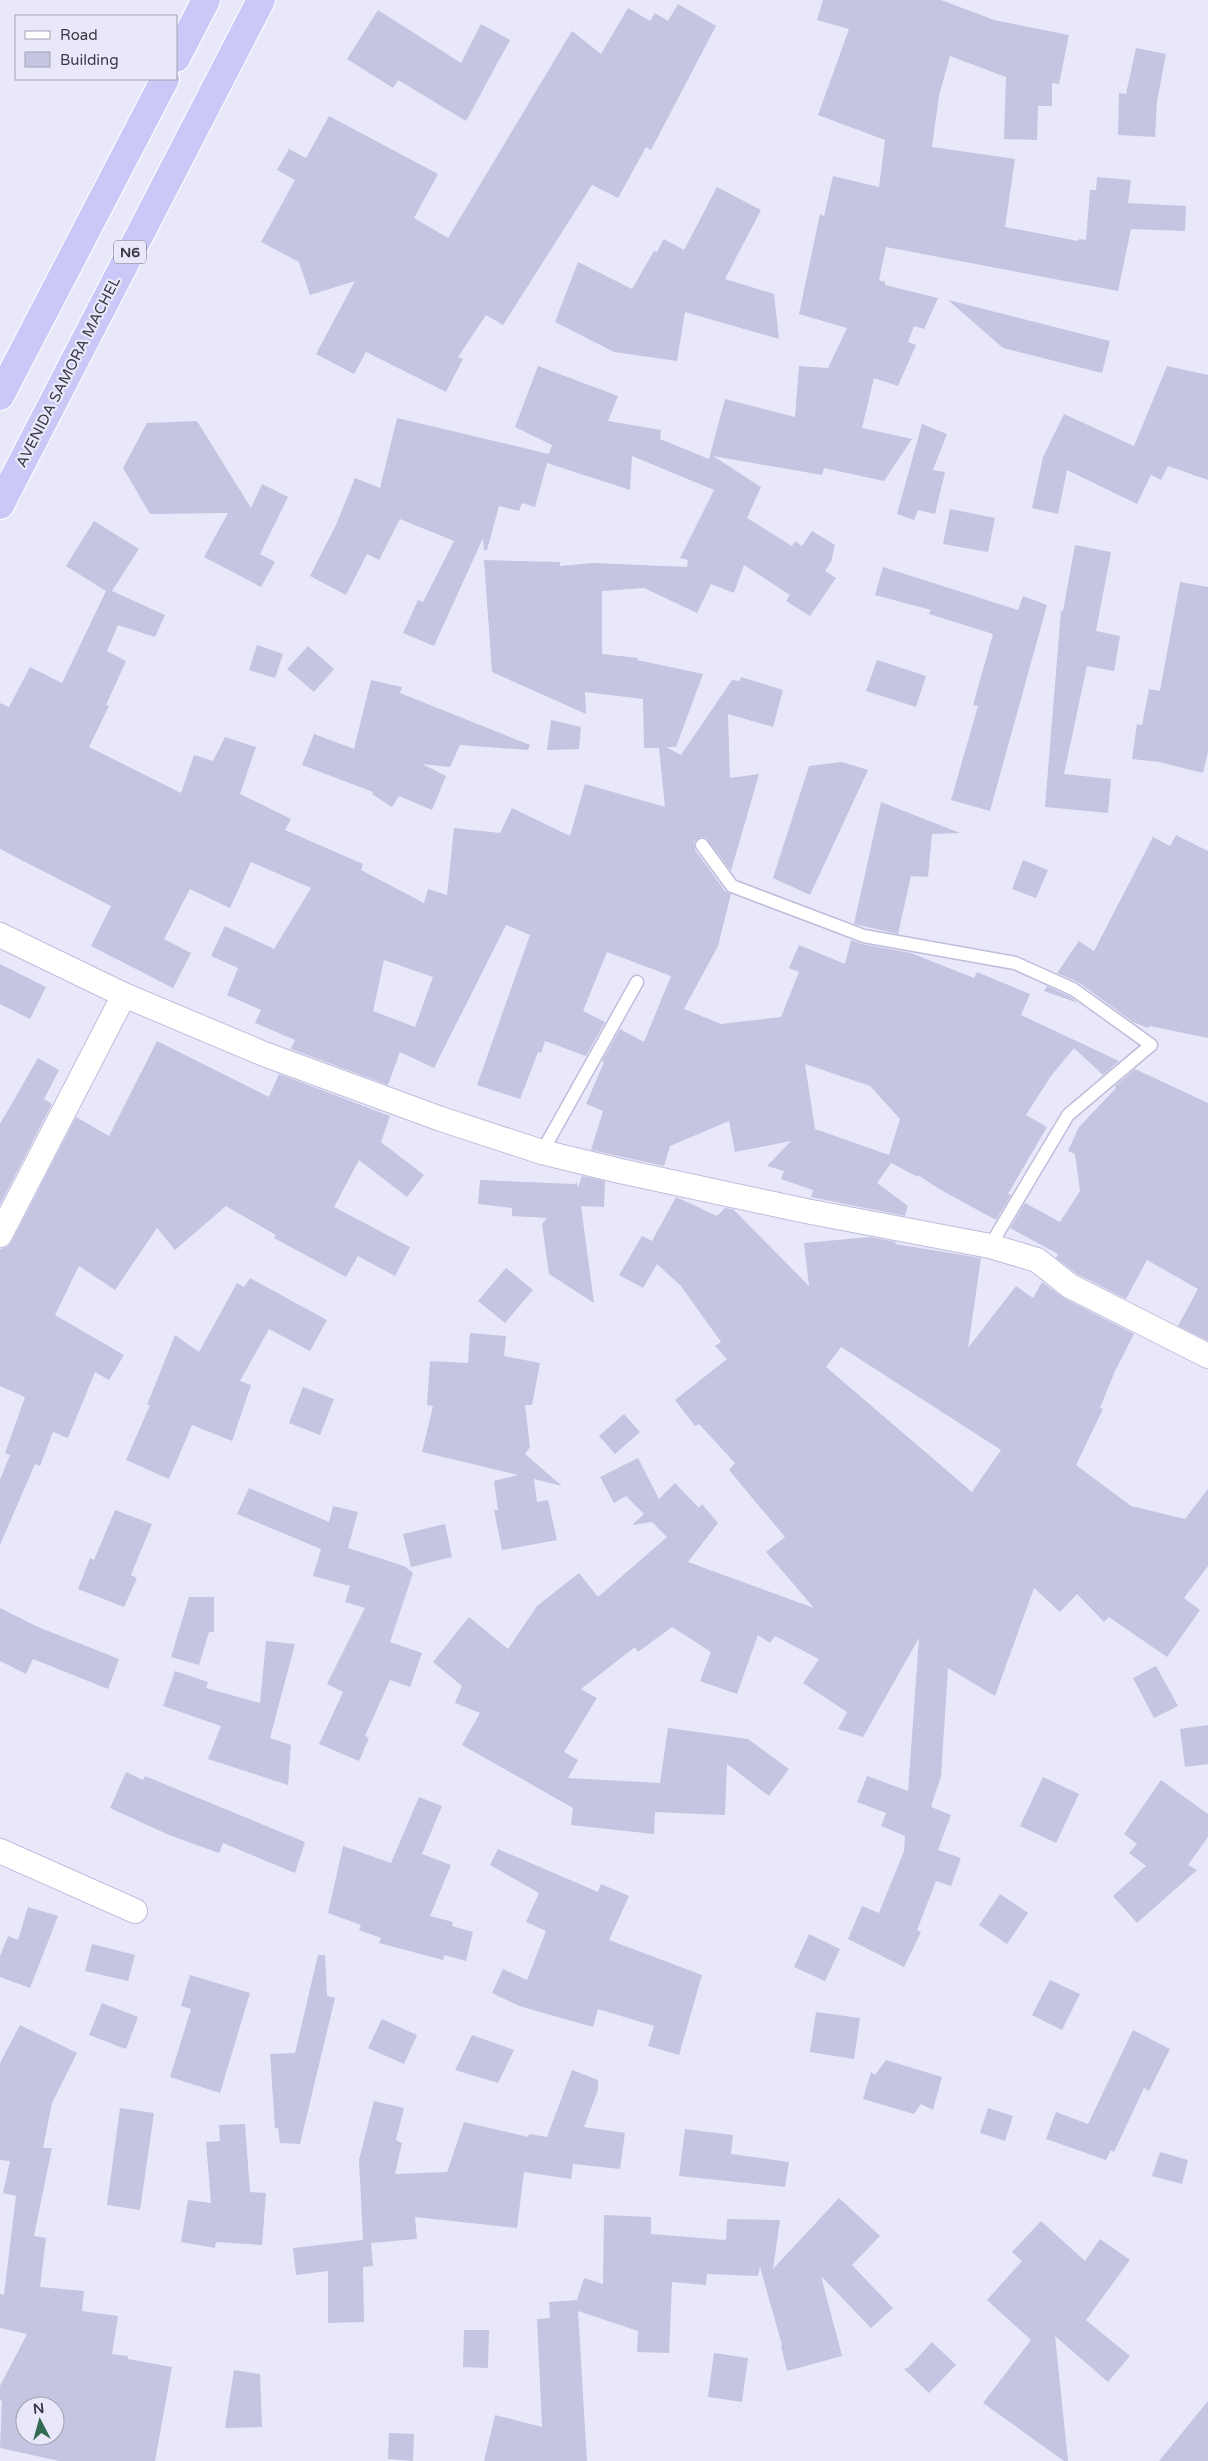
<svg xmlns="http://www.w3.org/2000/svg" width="1208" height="2461" font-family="'Varela Round',sans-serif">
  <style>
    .building { fill: #c5c4e1; fill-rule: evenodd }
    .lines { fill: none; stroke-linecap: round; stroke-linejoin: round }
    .lane-casing { stroke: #bebddb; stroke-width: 15 }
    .street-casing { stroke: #bebddb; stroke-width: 26 }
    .highway-casing { stroke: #fff; stroke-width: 30 }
    .lane { stroke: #fff; stroke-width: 12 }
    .street { stroke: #fff; stroke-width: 24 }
    .highway { stroke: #cac8f6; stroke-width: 28 }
    .labels { text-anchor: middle; stroke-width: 4.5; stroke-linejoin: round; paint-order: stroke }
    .shield { fill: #e9e8fb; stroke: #6e6e7c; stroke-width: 1 }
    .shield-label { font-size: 14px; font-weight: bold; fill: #393945 }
    .street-label { font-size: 15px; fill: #393945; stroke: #e9e8fb }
  </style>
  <rect width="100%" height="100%" fill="#e9e8fb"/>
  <path class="building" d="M 823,0 L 941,0 L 994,20 L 1069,35 L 1059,84 L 1052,83 L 1052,106 L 1038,106 L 1037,140 L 1004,139 L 1006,77 L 950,56 L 939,96 L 932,147 L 1015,159 L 1005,227 L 1078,241 L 1079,239 L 1086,240 L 1090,190 L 1096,190 L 1097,177 L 1131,180 L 1128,203 L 1186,206 L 1185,231 L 1131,229 L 1118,291 L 886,247 L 879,280 L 885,282 L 885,285 L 938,298 L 924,329 L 914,326 L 908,342 L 916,345 L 898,386 L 874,378 L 862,428 L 912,439 L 884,481 L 824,468 L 822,475 L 713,456 L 761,487 L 747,518 L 792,546 L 795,541 L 802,546 L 812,531 L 835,545 L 831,562 L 825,571 L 836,578 L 810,616 L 786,601 L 790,595 L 744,565 L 734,593 L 711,584 L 697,613 L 644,588 L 602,591 L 602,654 L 638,658 L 637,660 L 703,674 L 676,747 L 666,747 L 681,755 L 732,680 L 740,681 L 741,677 L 783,690 L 773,727 L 728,714 L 730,778 L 759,774 L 731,871 L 706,838 L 701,837 L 694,842 L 695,850 L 725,891 L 731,894 L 718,946 L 684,1009 L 721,1024 L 781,1017 L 799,972 L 789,968 L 799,945 L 845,964 L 851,940 L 862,944 L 911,953 L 974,978 L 977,972 L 1030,994 L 1021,1015 L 1119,1061 L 1103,1075 L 1074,1048 L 1051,1076 L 1026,1115 L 1047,1127 L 1008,1194 L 1011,1195 L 996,1220 L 941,1190 L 918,1175 L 918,1177 L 891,1163 L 877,1183 L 908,1206 L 905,1216 L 811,1197 L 813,1190 L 781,1179 L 784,1171 L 767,1166 L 791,1141 L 735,1152 L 729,1121 L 670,1146 L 664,1166 L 591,1150 L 603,1111 L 586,1104 L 604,1062 L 602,1061 L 620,1029 L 644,1042 L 671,976 L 607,952 L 583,1011 L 605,1022 L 586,1056 L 545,1041 L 541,1053 L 538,1052 L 520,1099 L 477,1085 L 530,935 L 506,925 L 434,1068 L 400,1052 L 388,1085 L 291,1049 L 295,1040 L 255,1023 L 261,1010 L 227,995 L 238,968 L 211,956 L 225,926 L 274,949 L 311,888 L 251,862 L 230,908 L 190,889 L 164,939 L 191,953 L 173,988 L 91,946 L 111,906 L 0,849 L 0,703 L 9,707 L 30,667 L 62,683 L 106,591 L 66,566 L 94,521 L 139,549 L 112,591 L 165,615 L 155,637 L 118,625 L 107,651 L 126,661 L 106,705 L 109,706 L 89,747 L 181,793 L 194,755 L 213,761 L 225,737 L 256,747 L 240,794 L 291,819 L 285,830 L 363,864 L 361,870 L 424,903 L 428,889 L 447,895 L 454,828 L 500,833 L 512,808 L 570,836 L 585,784 L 665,807 L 659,748 L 644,748 L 643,699 L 585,692 L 586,714 L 492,672 L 484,560 L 560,562 L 560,566 L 593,563 L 687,567 L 688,560 L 680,558 L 714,490 L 632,456 L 630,490 L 547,463 L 535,507 L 522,503 L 519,511 L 499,506 L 487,550 L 484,550 L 483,538 L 434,646 L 403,633 L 418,600 L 423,602 L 454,541 L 400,519 L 379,560 L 367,554 L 346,595 L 310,576 L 336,525 L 355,478 L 380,488 L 397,418 L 549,454 L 552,445 L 515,427 L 538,366 L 618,396 L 608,421 L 661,430 L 660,439 L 709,459 L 725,399 L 795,417 L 799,366 L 828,368 L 847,328 L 799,314 L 820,214 L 824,216 L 833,176 L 879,187 L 885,140 L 818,115 L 849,29 L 817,20 ZM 384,960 L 433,977 L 415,1027 L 373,1011 ZM 805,1064 L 870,1086 L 900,1119 L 889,1155 L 815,1129 Z
    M 678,4 L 716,26 L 651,150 L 646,147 L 618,198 L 592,185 L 503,325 L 486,315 L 458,357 L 463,359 L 446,392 L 366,352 L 354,374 L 316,354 L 355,281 L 310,295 L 299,262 L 261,242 L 295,180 L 277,170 L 289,149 L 306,158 L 329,116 L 438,174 L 414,218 L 448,238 L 572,31 L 601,54 L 628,8 L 650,21 L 655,13 L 668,21 Z
    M 378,10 L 461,63 L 481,24 L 510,40 L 466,121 L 398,80 L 393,88 L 347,59 Z
    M 1136,48 L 1166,54 L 1157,101 L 1155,137 L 1118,135 L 1119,93 L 1126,94 Z
    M 717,187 L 761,210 L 725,279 L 774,294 L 779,339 L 685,312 L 677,361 L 614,352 L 555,322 L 578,262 L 632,289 L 654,251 L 657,252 L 664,239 L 684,250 Z
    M 948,300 L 1110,341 L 1102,373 L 1003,348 Z
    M 1167,366 L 1208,375 L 1208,480 L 1168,466 L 1161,480 L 1151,475 L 1137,504 L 1067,470 L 1058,514 L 1032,508 L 1043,457 L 1064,414 L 1134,446 Z
    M 197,421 L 251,508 L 262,484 L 288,497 L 260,554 L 275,562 L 261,587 L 204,557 L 228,513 L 150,514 L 123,468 L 147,423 Z
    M 922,424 L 947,434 L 933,470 L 945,472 L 935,514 L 918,510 L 914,520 L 897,514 Z
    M 950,509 L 995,518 L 988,552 L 943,544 Z
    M 1075,545 L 1111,552 L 1096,631 L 1120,636 L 1114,671 L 1087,666 L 1064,774 L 1111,779 L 1108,813 L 1045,807 L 1061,611 L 1063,611 Z
    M 883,567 L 1018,610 L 1023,596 L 1047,605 L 990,811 L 951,800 L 978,706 L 973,705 L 993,634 L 929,614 L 931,610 L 875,595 Z
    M 1180,582 L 1208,587 L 1208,752 L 1203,773 L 1159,762 L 1132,759 L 1137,724 L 1142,725 L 1149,689 L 1160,691 Z
    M 257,645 L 283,654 L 275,678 L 249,670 Z
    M 308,646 L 334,669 L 314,692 L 287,669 Z
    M 877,660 L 926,676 L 916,707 L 866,691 Z
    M 371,680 L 402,687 L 400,693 L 530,745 L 528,750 L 460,745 L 450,767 L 422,764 L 446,776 L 432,810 L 399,796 L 392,807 L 372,794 L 373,792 L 302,765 L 314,734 L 354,749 Z
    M 551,720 L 581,727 L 579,749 L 547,750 Z
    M 842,762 L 868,770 L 810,895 L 773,878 L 809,766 Z
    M 881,802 L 960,833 L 932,834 L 928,877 L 911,876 L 898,934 L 854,924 Z
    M 1176,835 L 1208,851 L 1208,1038 L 1150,1026 L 1148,1028 L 1133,1022 L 1078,982 L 1057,973 L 1079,941 L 1094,951 L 1153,837 L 1170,846 Z
    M 1023,860 L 1048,870 L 1036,898 L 1012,889 Z
    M 0,964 L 46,987 L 30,1019 L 0,1004 Z
    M 1047,986 L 1069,996 L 1078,1003 L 1044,991 Z
    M 157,1041 L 269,1097 L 279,1074 L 390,1116 L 381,1142 L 424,1175 L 407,1197 L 359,1160 L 334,1207 L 410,1247 L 395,1276 L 358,1256 L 346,1277 L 274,1238 L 276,1235 L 226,1206 L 175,1250 L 157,1228 L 115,1290 L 79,1266 L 55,1315 L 124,1355 L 109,1380 L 95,1372 L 68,1438 L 53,1432 L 40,1466 L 35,1464 L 0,1545 L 0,1480 L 10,1455 L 5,1453 L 25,1397 L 0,1386 L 0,1249 L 7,1247 L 12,1241 L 76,1117 L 109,1136 Z
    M 38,1058 L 59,1070 L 44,1099 L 52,1104 L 0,1205 L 0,1124 Z
    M 1135,1069 L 1208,1103 L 1208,1341 L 1178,1326 L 1198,1289 L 1147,1260 L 1126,1299 L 1077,1274 L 1056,1258 L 1058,1254 L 1010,1228 L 1025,1203 L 1060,1222 L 1080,1191 L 1075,1154 L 1068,1151 L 1079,1127 L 1116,1088 L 1115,1086 Z
    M 582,1176 L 605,1181 L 604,1207 L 581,1206 L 594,1303 L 549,1274 L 542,1224 L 547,1218 L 512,1216 L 512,1208 L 478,1204 L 480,1180 L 575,1184 L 577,1182 L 578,1188 Z
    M 676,1197 L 717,1216 L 725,1208 L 733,1209 L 809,1286 L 804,1243 L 870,1237 L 896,1242 L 895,1244 L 981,1258 L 968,1348 L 1016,1286 L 1033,1298 L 1042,1282 L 1064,1298 L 1134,1334 L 1115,1371 L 1100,1408 L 1103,1409 L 1076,1465 L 1131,1506 L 1185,1519 L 1208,1489 L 1208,1566 L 1184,1598 L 1200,1610 L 1167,1657 L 1109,1617 L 1104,1622 L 1077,1594 L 1060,1612 L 1034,1588 L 995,1696 L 948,1668 L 941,1776 L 931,1807 L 951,1815 L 938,1850 L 961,1858 L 951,1886 L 936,1881 L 917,1930 L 921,1932 L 904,1967 L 848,1939 L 862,1906 L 879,1913 L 904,1851 L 905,1836 L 881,1826 L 886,1813 L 857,1802 L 867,1776 L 908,1791 L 919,1638 L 863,1737 L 838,1729 L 847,1712 L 803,1683 L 819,1659 L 775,1636 L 770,1643 L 758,1635 L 737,1694 L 700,1681 L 711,1652 L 672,1627 L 638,1652 L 635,1647 L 581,1689 L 597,1698 L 564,1752 L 578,1760 L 568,1778 L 660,1783 L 668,1728 L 748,1739 L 789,1769 L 769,1796 L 727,1764 L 725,1815 L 655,1812 L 654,1834 L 571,1825 L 573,1808 L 462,1745 L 480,1713 L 455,1703 L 462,1686 L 433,1662 L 469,1617 L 508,1649 L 537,1606 L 579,1573 L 598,1597 L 667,1537 L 652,1522 L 632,1525 L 644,1514 L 626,1496 L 614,1503 L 600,1477 L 638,1458 L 659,1499 L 675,1483 L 699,1508 L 702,1504 L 718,1523 L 688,1562 L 814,1608 L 766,1552 L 785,1537 L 729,1470 L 735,1463 L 699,1424 L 695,1426 L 675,1400 L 727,1359 L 715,1346 L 721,1342 L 681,1286 L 657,1264 L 643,1288 L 619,1275 L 642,1236 L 652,1241 ZM 841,1347 L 1001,1450 L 972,1492 L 826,1367 Z
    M 506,1268 L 533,1290 L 505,1323 L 478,1301 Z
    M 250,1278 L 327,1320 L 310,1351 L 269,1329 L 240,1381 L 251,1385 L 232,1441 L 192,1425 L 169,1479 L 126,1460 L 150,1405 L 147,1405 L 175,1335 L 199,1352 L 237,1283 L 244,1287 Z
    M 470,1333 L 506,1336 L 504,1356 L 540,1363 L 532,1405 L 525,1405 L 530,1447 L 525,1454 L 562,1486 L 534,1479 L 537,1502 L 548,1500 L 557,1540 L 502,1550 L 494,1510 L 498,1510 L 494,1481 L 518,1475 L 422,1452 L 433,1406 L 427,1405 L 430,1361 L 468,1363 Z
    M 303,1387 L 334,1399 L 320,1435 L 289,1423 Z
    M 624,1414 L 640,1432 L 615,1454 L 599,1436 Z
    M 249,1488 L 329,1522 L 333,1506 L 358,1512 L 348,1548 L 404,1566 L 413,1573 L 390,1642 L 422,1653 L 410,1687 L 390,1680 L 365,1736 L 369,1738 L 359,1761 L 319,1744 L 343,1692 L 327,1684 L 365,1608 L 345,1602 L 350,1586 L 313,1576 L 321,1549 L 237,1514 Z
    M 115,1510 L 152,1524 L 131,1575 L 137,1578 L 124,1607 L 78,1589 L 90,1558 L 94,1560 Z
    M 445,1524 L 452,1557 L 411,1567 L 403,1534 Z
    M 189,1597 L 214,1597 L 214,1632 L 209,1632 L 199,1665 L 171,1657 Z
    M 0,1608 L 38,1627 L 119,1659 L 108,1689 L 33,1659 L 26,1674 L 0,1661 Z
    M 266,1641 L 295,1644 L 270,1738 L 291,1745 L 288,1785 L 208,1759 L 221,1726 L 163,1706 L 175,1671 L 208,1682 L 206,1688 L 260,1703 Z
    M 1156,1666 L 1178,1706 L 1154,1718 L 1133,1678 Z
    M 1208,1725 L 1208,1764 L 1185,1767 L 1180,1729 Z
    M 126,1772 L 143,1780 L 145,1776 L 305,1842 L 295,1873 L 223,1843 L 219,1853 L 169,1835 L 110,1808 Z
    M 1043,1777 L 1079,1794 L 1056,1843 L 1020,1826 Z
    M 1161,1780 L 1208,1814 L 1208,1837 L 1188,1865 L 1197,1870 L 1137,1923 L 1113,1896 L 1146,1866 L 1129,1853 L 1137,1844 L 1124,1834 Z
    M 419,1797 L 442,1806 L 422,1854 L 451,1865 L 430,1916 L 453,1922 L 452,1926 L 473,1932 L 466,1961 L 444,1955 L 443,1960 L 379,1943 L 381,1938 L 359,1930 L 361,1925 L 328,1913 L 343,1846 L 391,1863 Z
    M 498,1849 L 598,1892 L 601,1884 L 629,1896 L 609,1940 L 702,1975 L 679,2055 L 648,2046 L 654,2026 L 598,2009 L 593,2027 L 519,2006 L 492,1993 L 503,1969 L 527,1980 L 546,1931 L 526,1922 L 539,1893 L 490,1865 Z
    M 1000,1894 L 1028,1913 L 1007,1944 L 979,1925 Z
    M 28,1907 L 58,1916 L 30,1988 L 0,1977 L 0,1956 L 8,1936 L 18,1940 Z
    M 809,1934 L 840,1949 L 825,1981 L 794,1967 Z
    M 92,1944 L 135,1955 L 128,1981 L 85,1971 Z
    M 318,1955 L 325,1955 L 327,1996 L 335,1998 L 300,2144 L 280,2143 L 278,2128 L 275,2128 L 270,2054 L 295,2053 Z
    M 190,1975 L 250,1993 L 220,2093 L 170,2077 L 191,2009 L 181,2006 Z
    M 1050,1980 L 1080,1994 L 1062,2030 L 1032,2015 Z
    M 102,2003 L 138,2017 L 126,2049 L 89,2035 Z
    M 816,2012 L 860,2018 L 854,2059 L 810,2052 Z
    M 382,2019 L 417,2035 L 404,2064 L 368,2048 Z
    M 20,2025 L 77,2053 L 52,2103 L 43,2148 L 52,2148 L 34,2236 L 46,2238 L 40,2287 L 84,2291 L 82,2311 L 118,2316 L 112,2354 L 128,2356 L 128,2359 L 172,2367 L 155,2461 L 59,2461 L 0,2448 L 2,2401 L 0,2400 L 0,2386 L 27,2334 L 0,2328 L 0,2294 L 4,2295 L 16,2196 L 3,2193 L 10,2161 L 0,2160 L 0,2063 ZM 25,2406 L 55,2406 L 55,2436 L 25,2436 Z
    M 1133,2030 L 1170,2049 L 1149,2091 L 1144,2088 L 1114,2152 L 1111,2150 L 1106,2160 L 1046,2139 L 1056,2112 L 1088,2124 Z
    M 472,2035 L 514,2050 L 498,2083 L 455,2070 Z
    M 886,2060 L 942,2077 L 933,2110 L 921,2104 L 914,2114 L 863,2099 L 871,2072 L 875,2075 Z
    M 572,2070 L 598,2080 L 598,2090 L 584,2127 L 625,2133 L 620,2169 L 573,2164 L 571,2179 L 524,2172 L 517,2228 L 415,2217 L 417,2239 L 371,2243 L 373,2266 L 363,2267 L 364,2322 L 328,2323 L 328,2271 L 296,2275 L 293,2248 L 363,2240 L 359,2160 L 374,2101 L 404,2108 L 396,2140 L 402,2143 L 395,2174 L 447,2172 L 464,2122 L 528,2137 L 529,2134 L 547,2137 Z
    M 120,2108 L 154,2113 L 140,2210 L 107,2205 Z
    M 988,2108 L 1013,2116 L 1005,2141 L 980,2133 Z
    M 245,2124 L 250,2192 L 266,2193 L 262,2245 L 216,2242 L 215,2248 L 181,2242 L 188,2200 L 211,2203 L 206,2142 L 220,2141 L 219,2125 Z
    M 685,2129 L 733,2135 L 731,2154 L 789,2162 L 785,2187 L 679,2176 Z
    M 1160,2152 L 1188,2160 L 1182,2184 L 1152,2176 Z
    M 839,2198 L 880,2236 L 852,2265 L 893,2308 L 871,2328 L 821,2276 L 842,2356 L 787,2371 L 781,2346 L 782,2345 L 760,2267 L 758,2276 L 707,2274 L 706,2285 L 672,2282 L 669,2353 L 637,2352 L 638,2331 L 578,2311 L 587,2461 L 484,2461 L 495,2415 L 542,2427 L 537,2319 L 550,2318 L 549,2302 L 577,2300 L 584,2278 L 603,2284 L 604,2215 L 651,2217 L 651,2234 L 726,2240 L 727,2219 L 780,2220 L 773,2269 Z
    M 1041,2221 L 1085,2261 L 1100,2239 L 1130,2260 L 1086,2320 L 1130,2356 L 1108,2382 L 1055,2336 L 1068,2461 L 1064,2461 L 983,2403 L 1031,2340 L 987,2300 L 1022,2261 L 1012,2252 Z
    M 464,2330 L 489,2330 L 488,2368 L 463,2367 Z
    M 932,2342 L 956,2365 L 929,2393 L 904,2369 L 909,2367 Z
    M 714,2353 L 748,2358 L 742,2402 L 708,2397 Z
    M 234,2370 L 260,2374 L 262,2427 L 225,2428 Z
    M 1208,2401 L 1208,2461 L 1159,2461 Z
    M 389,2433 L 414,2434 L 413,2461 L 388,2459 Z"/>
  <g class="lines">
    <defs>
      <path id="lane" d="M 702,845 L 732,886 L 864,936 L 1015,963 L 1073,989 L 1151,1045 L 1068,1115 L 990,1246
        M 542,1152 L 637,982"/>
      <path id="street" d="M 0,935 L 124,995 L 264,1054 L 441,1119 L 542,1152 L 620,1171 L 806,1211 L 990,1246 L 1037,1260 L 1070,1286 L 1208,1356
        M 0,1235 L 124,995
        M 0,1851 L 135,1911"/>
      <path id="highway" d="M 176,58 L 206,0
        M 0,396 L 165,79
        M 0,505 L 261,0"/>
    </defs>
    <use href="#lane" class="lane-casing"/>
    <use href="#street" class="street-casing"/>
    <use href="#highway" class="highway-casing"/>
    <use href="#lane" class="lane"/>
    <use href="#street" class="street"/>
    <use href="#highway" class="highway"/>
  </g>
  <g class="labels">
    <rect class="shield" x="114" y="240.5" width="32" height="23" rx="4"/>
    <g class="shield-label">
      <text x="130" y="257">N6</text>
    </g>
    <g class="street-label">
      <text transform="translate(68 372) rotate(-63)" y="5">AVENIDA SAMORA MACHEL</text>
    </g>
  </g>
  <rect x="15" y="15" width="162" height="65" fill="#e9e8fb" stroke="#a3a2b2"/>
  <rect x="25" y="31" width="25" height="8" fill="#ffffff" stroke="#a3a2b2"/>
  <text x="60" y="40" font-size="15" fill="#393945">Road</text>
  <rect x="25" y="52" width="25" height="15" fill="#c5c4e1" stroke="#a3a2b2"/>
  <text x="60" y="65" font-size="15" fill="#393945">Building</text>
  <g transform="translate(40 2421) rotate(354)"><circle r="24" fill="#e9e8fb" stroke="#a3a2b2"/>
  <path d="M0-4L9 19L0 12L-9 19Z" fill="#326a52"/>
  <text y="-8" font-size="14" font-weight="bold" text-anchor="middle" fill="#393945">N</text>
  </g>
</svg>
